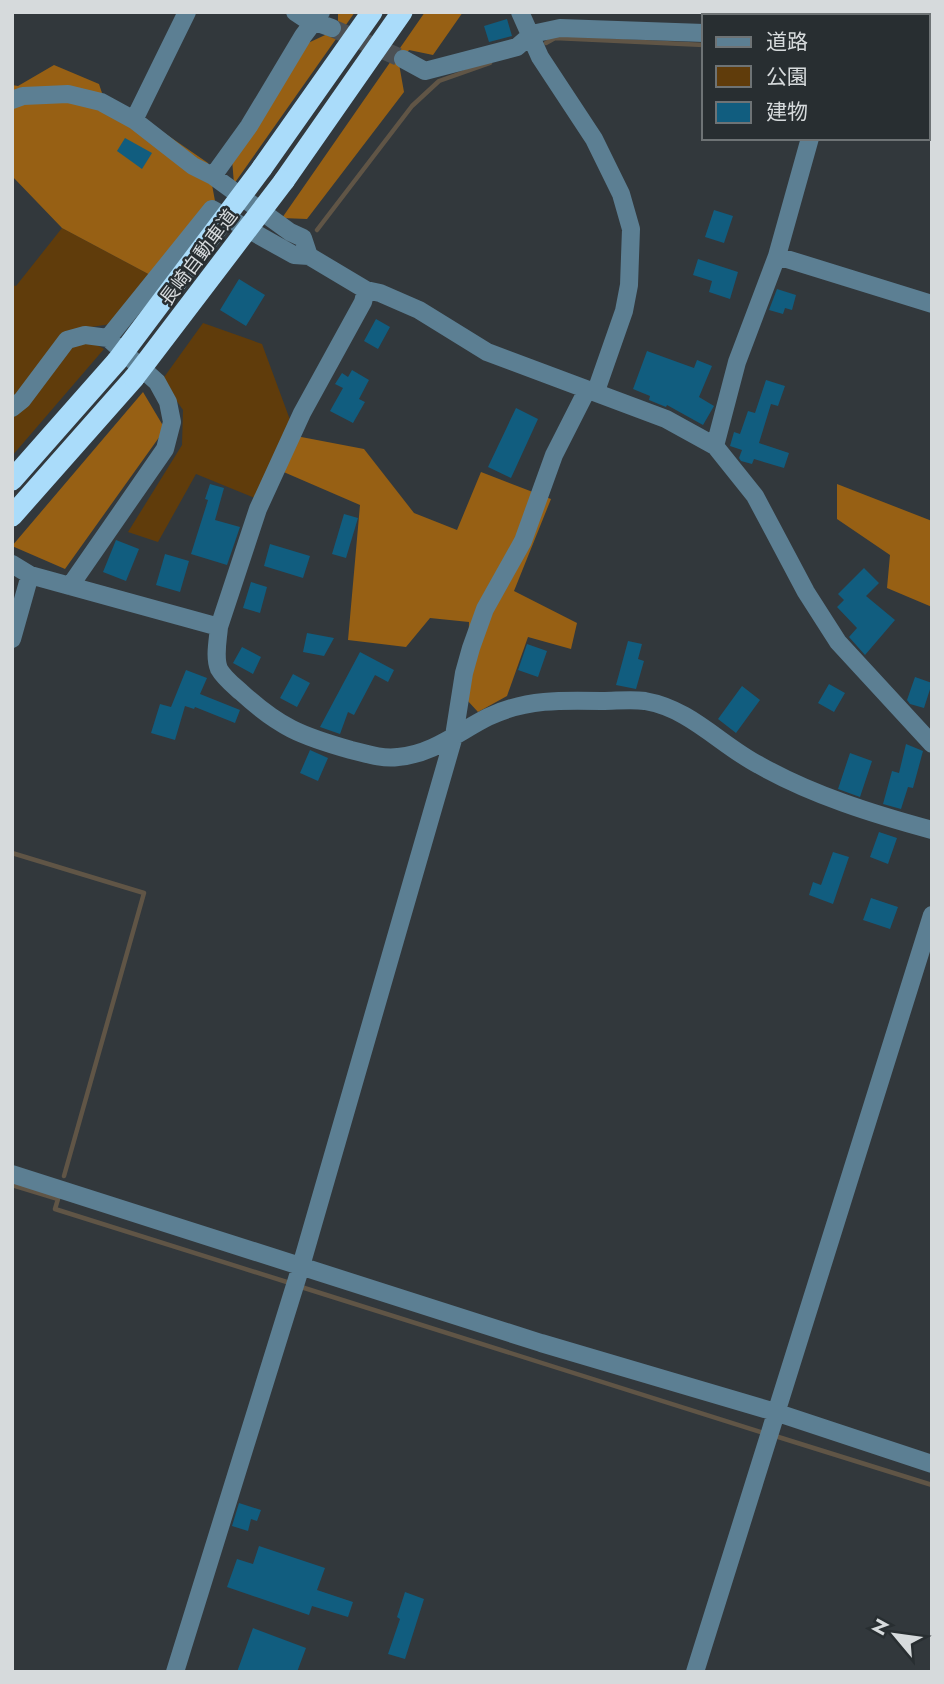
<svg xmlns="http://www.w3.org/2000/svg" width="944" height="1684" font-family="Jost,'Noto Sans JP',sans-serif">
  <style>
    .green { fill: #603c0b }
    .forest { fill: #976014 }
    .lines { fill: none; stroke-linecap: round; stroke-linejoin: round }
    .stream { stroke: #605546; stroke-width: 4.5 }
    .building { fill: #115d7f }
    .minor-tunnel { stroke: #4b5054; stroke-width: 18; stroke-dasharray: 18 9; stroke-linecap: butt }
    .minor { stroke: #5c7f93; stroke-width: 18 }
    .highway { stroke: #aadcfa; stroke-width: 21 }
    .highway-bridge { stroke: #aadcfa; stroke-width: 21 }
    .labels { text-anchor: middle; stroke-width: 5; stroke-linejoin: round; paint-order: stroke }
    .street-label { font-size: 19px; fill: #d6dadc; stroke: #282e31 }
  </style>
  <rect width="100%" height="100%" fill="#32383c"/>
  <path class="green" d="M 62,228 L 154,277 L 111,324 L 71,330 L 104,349 L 12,456 L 12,285 L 16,286 Z
    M 203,323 L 262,344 L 296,436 L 262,501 L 196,474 L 158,542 L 128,532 L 182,445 L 183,410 L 162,380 Z"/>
  <path class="forest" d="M 338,12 L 355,12 L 234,184 L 232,159 L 308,43 L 338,29 Z
    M 425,12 L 463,12 L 433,55 L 409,50 L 399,64 L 404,92 L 307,219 L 282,218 Z
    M 54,65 L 99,84 L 103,96 L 141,117 L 208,163 L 215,201 L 154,277 L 62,228 L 12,176 L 12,85 L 18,86 Z
    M 143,392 L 165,429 L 65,569 L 12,546 Z
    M 296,436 L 364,449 L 414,513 L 457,530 L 481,472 L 551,499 L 514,591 L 577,623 L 571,649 L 528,637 L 507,696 L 478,712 L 467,700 L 469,622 L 430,618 L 406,647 L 348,640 L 360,505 L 279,470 Z
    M 837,484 L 932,521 L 932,607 L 887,588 L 890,555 L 837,519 Z"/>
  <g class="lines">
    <path class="stream" d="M 546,43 L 555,38 L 704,45
      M 317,230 L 412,106 L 439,81 L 490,63
      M 12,853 L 144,893 L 64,1176
      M 12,1185 L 58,1199 L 55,1209 L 290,1283
      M 298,1286 L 764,1433
      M 772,1435 L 932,1485"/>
  </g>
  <path class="building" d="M 507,19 L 512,36 L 489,42 L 484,26 Z
    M 125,138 L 152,153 L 142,169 L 117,151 Z
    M 714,210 L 733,216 L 724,243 L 705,237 Z
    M 698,259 L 738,272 L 730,299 L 709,292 L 712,281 L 693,275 Z
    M 239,279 L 265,295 L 246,326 L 220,310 Z
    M 777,289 L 796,295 L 792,310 L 785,308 L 783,314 L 769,310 Z
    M 376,319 L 390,327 L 378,349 L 364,341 Z
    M 647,351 L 694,368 L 697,360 L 712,366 L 699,397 L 714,406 L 703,425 L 667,405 L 666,407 L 649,400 L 650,396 L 633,389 Z
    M 352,370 L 369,380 L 359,399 L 365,402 L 353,423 L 330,411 L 343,388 L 335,384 L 342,373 L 348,377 Z
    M 766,380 L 785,386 L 778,406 L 771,404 L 759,443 L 789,453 L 784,468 L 754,459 L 752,464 L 741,461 L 739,458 L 742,450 L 730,446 L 734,432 L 740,434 L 748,411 L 755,413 Z
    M 516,408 L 538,419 L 511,478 L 488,467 Z
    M 210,484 L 224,488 L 215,520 L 240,527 L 227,565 L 191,554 L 208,500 L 205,499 Z
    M 344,514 L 358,518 L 346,558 L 332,554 Z
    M 116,540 L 139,549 L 126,581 L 103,572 Z
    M 270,544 L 310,556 L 303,578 L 264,566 Z
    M 165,554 L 189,561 L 180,592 L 156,585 Z
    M 864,568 L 879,583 L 866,596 L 895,620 L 865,655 L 849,637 L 857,628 L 837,607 L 844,600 L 838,594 Z
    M 251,582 L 267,587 L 260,613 L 243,608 Z
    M 307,633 L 334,638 L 324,656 L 303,652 Z
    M 628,641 L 642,644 L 638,659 L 644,661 L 636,689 L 616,685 Z
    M 527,644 L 547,651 L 538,677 L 518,670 Z
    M 242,647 L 261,657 L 253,674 L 233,663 Z
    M 360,652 L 394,670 L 388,682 L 375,675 L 354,715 L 348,712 L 340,734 L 320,727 Z
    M 186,670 L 207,678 L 200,694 L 240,710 L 235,723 L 195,707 L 194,709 L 185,706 L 175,740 L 151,733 L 160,704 L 171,707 Z
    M 293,674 L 310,683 L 297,707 L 280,698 Z
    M 915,677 L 932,683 L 924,708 L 910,704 L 907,700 Z
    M 829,684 L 845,693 L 834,712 L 818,703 Z
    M 742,686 L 760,700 L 736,733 L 718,719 Z
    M 906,744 L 923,751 L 913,788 L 908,787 L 901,809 L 883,804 L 892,771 L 899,773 Z
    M 310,750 L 328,758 L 318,781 L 300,773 Z
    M 850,753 L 872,761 L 860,797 L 838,789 Z
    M 879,832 L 897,838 L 888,864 L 870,857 Z
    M 833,852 L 849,857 L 833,904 L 809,895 L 813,882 L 821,885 Z
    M 871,898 L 898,907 L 890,929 L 863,920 Z
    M 239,1503 L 261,1510 L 257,1521 L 251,1519 L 248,1531 L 232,1526 Z
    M 259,1546 L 325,1568 L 317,1590 L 353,1602 L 348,1617 L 312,1606 L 309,1615 L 227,1587 L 237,1559 L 253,1564 Z
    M 405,1592 L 424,1599 L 405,1659 L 388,1654 L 400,1619 L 397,1617 Z
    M 253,1628 L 306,1648 L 297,1672 L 237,1672 Z"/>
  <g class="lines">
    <path class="minor-tunnel" d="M 332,28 L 403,59"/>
    <path class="minor" d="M 295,12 L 304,18 L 332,28
      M 520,12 L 540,57 L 594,139 L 621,194 L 631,229 L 629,285 L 624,311 L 596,391
      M 403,59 L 425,71 L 517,47 L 532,34 L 560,28 L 704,33
      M 928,79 L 932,80
      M 12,100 L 23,96 L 68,94 L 101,102 L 134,120 L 193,166 L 213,176 L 290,232 L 303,238 L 309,256 L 366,290 L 380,293 L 419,310 L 487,352 L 666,419 L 715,446 L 755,496 L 806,592 L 838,642 L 932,744
      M 134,120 L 187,12
      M 213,176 L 249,126 L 303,36 L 321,12
      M 777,256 L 932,304
      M 108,338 L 212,209 L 294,255 L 309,256
      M 12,408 L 22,400 L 67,340 L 85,335 L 108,338 L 157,382 L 168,402 L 172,422 L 165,449 L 70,586
      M 715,446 L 737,362 L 777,256 L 810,138
      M 12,564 L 30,575 L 219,627 C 218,640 214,657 219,669 C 224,678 233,685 241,692 C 279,727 301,736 351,750 C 367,754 382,759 398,757 C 433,754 458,732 488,717 C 525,699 563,700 602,701 C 616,701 631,699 645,701 C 691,709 719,744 759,765 C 812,795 873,814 932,830
      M 219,627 L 258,509 L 302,413 L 363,302 L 366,290
      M 12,639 L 30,575
      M 12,1174 L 541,1343 L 775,1412 L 932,1464
      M 175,1672 L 301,1266 L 454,736 L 464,673 L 471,648 L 485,609 L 523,541 L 554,455 L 587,390
      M 695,1672 L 932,915"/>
    <path class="highway" d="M 262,168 L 372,12
      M 284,181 L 402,12
      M 12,480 L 117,361
      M 12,516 L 134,378"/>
    <path class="highway-bridge" d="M 117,361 L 262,168
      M 134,378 L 284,181"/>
  </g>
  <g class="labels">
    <g class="street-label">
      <text transform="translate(198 257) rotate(-53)" y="7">長崎自動車道</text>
    </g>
  </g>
  <rect width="944" height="1684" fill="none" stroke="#d6dadc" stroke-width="28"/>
  <rect x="702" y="14" width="228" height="126" fill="#282e31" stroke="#6e7375" stroke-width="2"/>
  <rect x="716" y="37" width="35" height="10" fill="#5c7f93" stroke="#6e7375" stroke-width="2"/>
  <text x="766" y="49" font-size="21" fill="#d6dadc">道路</text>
  <rect x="716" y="66" width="35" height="21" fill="#603c0b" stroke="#6e7375" stroke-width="2"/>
  <text x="766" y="84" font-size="21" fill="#d6dadc">公園</text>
  <rect x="716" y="102" width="35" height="21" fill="#115d7f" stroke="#6e7375" stroke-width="2"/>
  <text x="766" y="119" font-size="21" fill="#d6dadc">建物</text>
  <g transform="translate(895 1635) rotate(299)" stroke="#282e31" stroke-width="5" paint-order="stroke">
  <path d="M0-5L12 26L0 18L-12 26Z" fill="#d6dadc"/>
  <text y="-10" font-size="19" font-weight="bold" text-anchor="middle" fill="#d6dadc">N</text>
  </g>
</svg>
